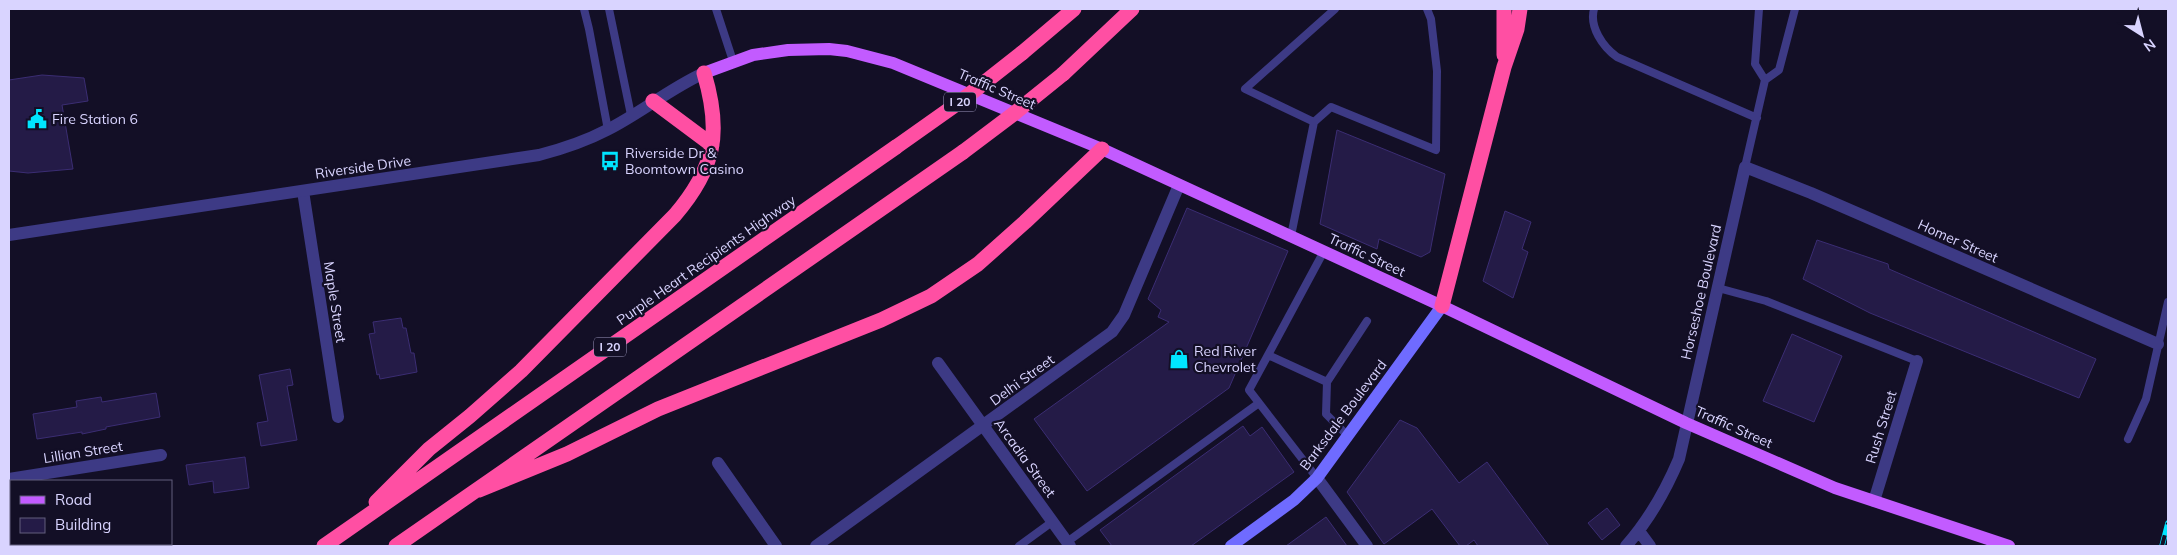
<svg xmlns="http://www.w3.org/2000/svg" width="2177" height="555" font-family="Mulish,sans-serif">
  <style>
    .building { fill: #241b47; stroke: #3b2d73 }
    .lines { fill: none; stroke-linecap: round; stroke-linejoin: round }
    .service { stroke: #3d3a85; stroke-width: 8 }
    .minor { stroke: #3d3a85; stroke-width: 12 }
    .tertiary { stroke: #3d3a85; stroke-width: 12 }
    .secondary { stroke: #6f6bff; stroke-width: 12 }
    .primary { stroke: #c25bff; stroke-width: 12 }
    .motorway { stroke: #ff4fa3; stroke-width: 15 }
    .rail-casing { stroke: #00e5ff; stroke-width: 5.5 }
    .rail { stroke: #130f26; stroke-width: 4; stroke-dasharray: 11; stroke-linecap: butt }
    .motorway-bridge { stroke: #ff4fa3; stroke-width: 15 }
    .labels { text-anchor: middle; stroke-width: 4.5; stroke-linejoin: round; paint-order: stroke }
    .shield { fill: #130f26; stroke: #9e99be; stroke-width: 1 }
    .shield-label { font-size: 12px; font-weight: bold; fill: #d9d4ff }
    .street-label { font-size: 14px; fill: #d9d4ff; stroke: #130f26 }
    .poi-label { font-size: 14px; fill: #d9d4ff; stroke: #130f26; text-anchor: start }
  </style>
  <rect width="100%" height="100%" fill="#130f26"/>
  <path class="building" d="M 42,75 L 84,78 L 88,101 L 62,105 L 73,169 L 28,173 L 9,171 L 9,80 Z
    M 1337,130 L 1445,174 L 1430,252 L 1421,257 L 1379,239 L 1377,249 L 1320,224 Z
    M 1187,208 L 1288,251 L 1229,388 L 1087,491 L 1034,419 L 1169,322 L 1158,317 L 1161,310 L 1148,299 Z
    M 1505,211 L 1531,222 L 1522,249 L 1528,252 L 1513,298 L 1483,281 Z
    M 1817,240 L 1888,264 L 1889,269 L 2096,359 L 2079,398 L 1870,313 L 1803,279 Z
    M 401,318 L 403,328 L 406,328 L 411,353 L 414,353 L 417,372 L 380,379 L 379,374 L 377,375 L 369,334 L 375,333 L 373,322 Z
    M 1792,334 L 1842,356 L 1814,422 L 1763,401 Z
    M 290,369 L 293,385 L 287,386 L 297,440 L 261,446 L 257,423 L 268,421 L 259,375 Z
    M 156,393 L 160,417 L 106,427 L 106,429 L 82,434 L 82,432 L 37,439 L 33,414 L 77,407 L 76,401 L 101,397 L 102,402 Z
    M 1400,420 L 1417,428 L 1459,483 L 1487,462 L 1549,546 L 1478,546 L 1474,540 L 1466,546 L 1460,546 L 1432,509 L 1384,544 L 1347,492 Z
    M 1243,426 L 1250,436 L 1262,427 L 1294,472 L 1191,546 L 1112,546 L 1100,530 Z
    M 245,457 L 249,488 L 214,493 L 213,481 L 189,485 L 186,465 Z
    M 1607,508 L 1620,525 L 1602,540 L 1588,523 Z
    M 1326,517 L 1347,546 L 1286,546 Z"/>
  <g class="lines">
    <path class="service" d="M 584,9 L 589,29 L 608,130
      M 609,9 L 631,115
      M 716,9 L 733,61
      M 1594,9 C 1589,27 1603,47 1617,57 L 1757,118
      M 1759,9 L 1755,64 L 1765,80
      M 1314,122 L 1331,107 L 1436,150 L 1437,71 L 1431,19 L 1427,9
      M 1745,167 L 1765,80 L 1779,70 L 1795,9
      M 1291,236 L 1314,122 L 1245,89 L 1335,9
      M 1324,251 L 1268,355 L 1327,382 L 1326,414 L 1348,436
      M 1718,288 L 1766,301 L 1917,361
      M 1268,355 L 1249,390 L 1317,478
      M 1327,382 L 1367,321
      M 2128,439 L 2146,399 L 2168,302
      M 1067,542 L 1259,403
      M 1019,546 L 1052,522"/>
    <path class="minor" d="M 303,191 L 338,417
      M 938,363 L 1070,546
      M 718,463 L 776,546
      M 1317,478 L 1367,546
      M 9,479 L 161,455
      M 1874,501 L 1917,361
      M 1639,531 L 1650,546
      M 816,546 L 1112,332 L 1124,315 L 1179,185
      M 1626,546 C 1649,520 1665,492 1679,459 L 1745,167 L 1811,193 L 2158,344"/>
    <path class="tertiary" d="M 9,235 L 539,155 C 562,149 586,141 607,130 C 641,113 669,89 704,73"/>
    <path class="secondary" d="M 1231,546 L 1294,500 L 1317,478 L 1442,306"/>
    <path class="primary" d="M 704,73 L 753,55 L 788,50 L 829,49 L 847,51 L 893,63 L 1102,149 L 1442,306 L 1686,423 L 1835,488 L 2009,546"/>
    <path class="motorway" d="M 1022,53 L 1074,9
      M 1504,55 L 1504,9
      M 1063,74 L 1132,9
      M 653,101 L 712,145
      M 1442,306 L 1504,67 L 1517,29 L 1520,9
      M 479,490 L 567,454 L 658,409 L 881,320 L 931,296 L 978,264 L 1025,222 L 1102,149
      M 376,502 L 429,449 L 470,416 L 521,371 L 675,215 C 715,168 722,133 704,73
      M 324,546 L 896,147
      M 396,546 L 963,152"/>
    <defs>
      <path id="rail" d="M 2162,546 L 2168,523"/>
    </defs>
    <use href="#rail" class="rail-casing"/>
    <use href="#rail" class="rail"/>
    <path class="motorway-bridge" d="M 896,147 L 961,101 L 1022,53
      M 963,152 L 1016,112 L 1063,74"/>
  </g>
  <defs>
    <symbol id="civic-bare" viewBox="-9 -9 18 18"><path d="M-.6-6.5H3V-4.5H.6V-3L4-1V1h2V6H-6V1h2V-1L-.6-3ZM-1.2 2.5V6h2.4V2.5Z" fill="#00e5ff" stroke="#130f26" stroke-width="2.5" paint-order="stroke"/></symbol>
    <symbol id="bus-bare" viewBox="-9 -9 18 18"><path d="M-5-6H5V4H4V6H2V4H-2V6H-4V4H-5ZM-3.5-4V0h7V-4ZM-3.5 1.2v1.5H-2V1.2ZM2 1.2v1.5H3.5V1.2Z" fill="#00e5ff" stroke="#130f26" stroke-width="2.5" paint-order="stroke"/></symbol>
    <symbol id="shop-bare" viewBox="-9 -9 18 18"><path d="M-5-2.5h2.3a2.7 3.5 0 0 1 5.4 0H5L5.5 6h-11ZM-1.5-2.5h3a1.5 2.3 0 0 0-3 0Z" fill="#00e5ff" stroke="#130f26" stroke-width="2.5" paint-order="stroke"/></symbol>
  </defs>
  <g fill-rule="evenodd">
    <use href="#civic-bare" x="23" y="105" width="28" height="28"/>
    <use href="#bus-bare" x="596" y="147" width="28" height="28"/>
    <use href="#shop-bare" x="1165" y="345" width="28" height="28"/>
  </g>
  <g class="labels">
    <g class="shield">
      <rect x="944" y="92.5" width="32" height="19" rx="4"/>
      <rect x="594" y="337.5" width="32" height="19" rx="4"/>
    </g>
    <g class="shield-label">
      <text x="960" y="106">I 20</text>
      <text x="610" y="351">I 20</text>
    </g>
    <g class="street-label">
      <text transform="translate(997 89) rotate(23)" y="5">Traffic Street</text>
      <text transform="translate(363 167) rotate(-8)" y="5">Riverside Drive</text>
      <text transform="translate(1958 241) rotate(24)" y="5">Homer Street</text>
      <text transform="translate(1367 255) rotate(25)" y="5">Traffic Street</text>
      <text transform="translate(706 260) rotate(-35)" y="5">Purple Heart Recipients Highway</text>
      <text transform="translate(1701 292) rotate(-77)" y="5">Horseshoe Boulevard</text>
      <text transform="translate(335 302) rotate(81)" y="5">Maple Street</text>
      <text transform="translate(1022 380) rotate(-36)" y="5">Delhi Street</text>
      <text transform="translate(1343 415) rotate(-53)" y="5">Barksdale Boulevard</text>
      <text transform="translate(1734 427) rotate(24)" y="5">Traffic Street</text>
      <text transform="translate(1881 427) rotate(-73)" y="5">Rush Street</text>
      <text transform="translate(83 452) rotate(-9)" y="5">Lillian Street</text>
      <text transform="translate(1025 458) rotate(54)" y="5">Arcadia Street</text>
    </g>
    <g class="poi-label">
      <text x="52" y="124">Fire Station 6</text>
      <text x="625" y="158">Riverside Dr &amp;<tspan x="625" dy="16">Boomtown Casino</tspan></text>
      <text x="1194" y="356">Red River<tspan x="1194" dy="16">Chevrolet</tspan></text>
    </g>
  </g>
  <rect width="2177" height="555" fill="none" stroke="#d9d4ff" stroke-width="20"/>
  <rect x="10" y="480" width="162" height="65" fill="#130f26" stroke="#625e7d"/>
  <rect x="20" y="496" width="25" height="8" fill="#c25bff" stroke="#625e7d"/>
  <text x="55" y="505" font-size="15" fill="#d9d4ff">Road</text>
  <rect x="20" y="518" width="25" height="15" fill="#241b47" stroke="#625e7d"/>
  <text x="55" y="530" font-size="15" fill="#d9d4ff">Building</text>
  <g transform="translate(2142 35) rotate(144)" stroke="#130f26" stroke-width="4" paint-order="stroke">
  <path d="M0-4L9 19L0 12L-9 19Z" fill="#d9d4ff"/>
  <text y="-8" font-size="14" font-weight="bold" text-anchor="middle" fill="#d9d4ff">N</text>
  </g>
</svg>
